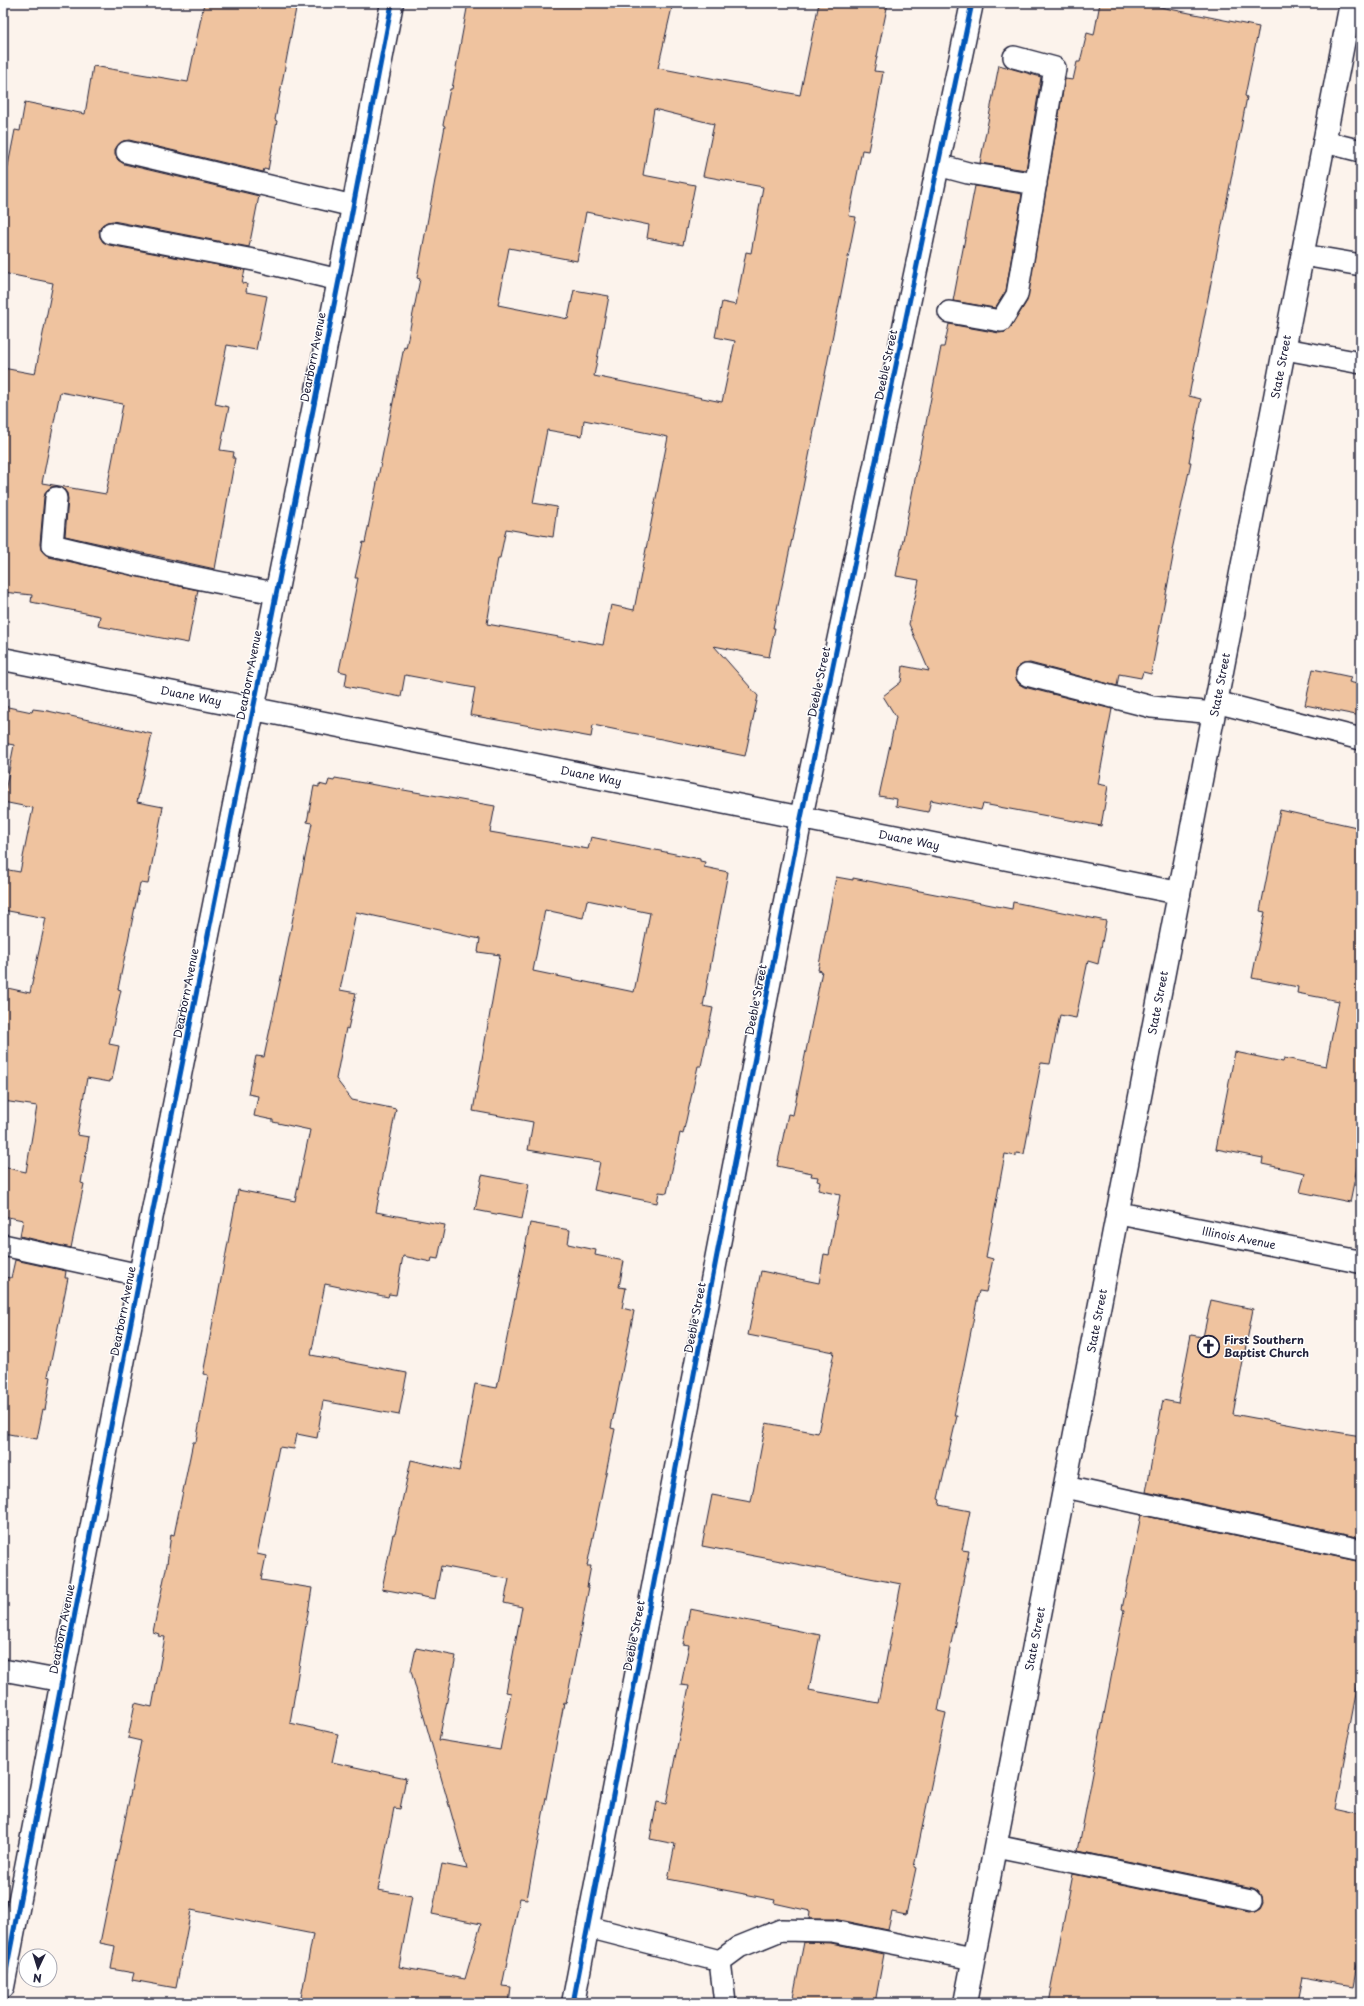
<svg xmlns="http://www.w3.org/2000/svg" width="1364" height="2006" font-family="'Playpen Sans',sans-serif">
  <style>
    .building { fill: #efc39f; stroke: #22223b; fill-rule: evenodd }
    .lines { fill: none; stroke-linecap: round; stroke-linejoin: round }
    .service-casing { stroke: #22223b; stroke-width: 24 }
    .minor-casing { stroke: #22223b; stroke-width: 25 }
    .secondary-casing { stroke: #22223b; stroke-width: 25 }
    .service { stroke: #fff; stroke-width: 21 }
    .minor { stroke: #fff; stroke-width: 22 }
    .secondary { stroke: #fff; stroke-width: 22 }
    .cycleway-casing { stroke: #fff; stroke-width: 8 }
    .cycleway { stroke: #0057b8; stroke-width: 5 }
    .labels { text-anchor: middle; stroke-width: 3; stroke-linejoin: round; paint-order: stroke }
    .street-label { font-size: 11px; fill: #22223b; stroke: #fff }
    .poi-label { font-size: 11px; font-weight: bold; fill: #22223b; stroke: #fff; text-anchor: start }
  </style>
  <rect width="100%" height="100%" fill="#fcf3ec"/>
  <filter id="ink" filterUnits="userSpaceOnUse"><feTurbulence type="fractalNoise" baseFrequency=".025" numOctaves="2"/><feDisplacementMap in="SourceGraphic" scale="8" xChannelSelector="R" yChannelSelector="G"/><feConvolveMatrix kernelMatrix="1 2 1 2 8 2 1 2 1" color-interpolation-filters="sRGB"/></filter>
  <g filter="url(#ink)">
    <path class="building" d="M 204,3 L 297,3 L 275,120 L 277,121 L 268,170 L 264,169 L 263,172 L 129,140 L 123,141 L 119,144 L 115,149 L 115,155 L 118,160 L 124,164 L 259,196 L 249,247 L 113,221 L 107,222 L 102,225 L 99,231 L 100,237 L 103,242 L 109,245 L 245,270 L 242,283 L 247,284 L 246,292 L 267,296 L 256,350 L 227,345 L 215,404 L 229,407 L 220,450 L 234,452 L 233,458 L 235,458 L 215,569 L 65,536 L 68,499 L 67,493 L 63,488 L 57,486 L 51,487 L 46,491 L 44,497 L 40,544 L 41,550 L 49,557 L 198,590 L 188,643 L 98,626 L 100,616 L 31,602 L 32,595 L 3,592 L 3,368 L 35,374 L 53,283 L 3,273 L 3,175 L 6,176 L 15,130 L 20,131 L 25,102 L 85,114 L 93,66 L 188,82 ZM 60,392 L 123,404 L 106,494 L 42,483 Z
      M 468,3 L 673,3 L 658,68 L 800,95 L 819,3 L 888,3 L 874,71 L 883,72 L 877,107 L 868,151 L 862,150 L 849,216 L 856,217 L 802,492 L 773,628 L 775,628 L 769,657 L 714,646 L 758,696 L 745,756 L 593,725 L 591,737 L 470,715 L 475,688 L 405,675 L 401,697 L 345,686 L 347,673 L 339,671 L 358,578 L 355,578 L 363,542 L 365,543 L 404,347 L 406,348 L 420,279 L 417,278 L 445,126 L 443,125 L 450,89 L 452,89 ZM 654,109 L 714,124 L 703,176 L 763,187 L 751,253 L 746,252 L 736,305 L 722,302 L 715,337 L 735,341 L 722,402 L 594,376 L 609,296 L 574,290 L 568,319 L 498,305 L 509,248 L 577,261 L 586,212 L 649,225 L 647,238 L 683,245 L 695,185 L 643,175 ZM 584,420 L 668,437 L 634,610 L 611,605 L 603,645 L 487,624 L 498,558 L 500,558 L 506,529 L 553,537 L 557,507 L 533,503 L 547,430 L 582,436 Z
      M 1100,3 L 1140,3 L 1259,27 L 1245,96 L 1247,97 L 1189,396 L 1201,399 L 1189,462 L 1191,462 L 1172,550 L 1174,551 L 1151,674 L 1143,672 L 1141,678 L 1119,674 L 1117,686 L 1030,663 L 1023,664 L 1018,667 L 1016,672 L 1016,679 L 1019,684 L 1024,687 L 1112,709 L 1098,784 L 1108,786 L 1101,826 L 983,804 L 981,810 L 931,800 L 928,812 L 896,806 L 897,799 L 879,796 L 896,717 L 883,696 L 901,682 L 903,666 L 929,671 L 909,624 L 919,580 L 896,576 L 941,347 L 944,347 L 949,324 L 999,333 L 1006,332 L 1011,327 L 1027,301 L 1065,79 L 1073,80 L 1077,62 L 1080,62 L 1087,33 L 1094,35 Z
      M 999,65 L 1041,77 L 1026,170 L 980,163 Z
      M 975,186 L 1022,194 L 1006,291 L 995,308 L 953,301 Z
      M 1313,669 L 1351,677 L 1349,682 L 1361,685 L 1361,716 L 1305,705 Z
      M 3,706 L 32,712 L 33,709 L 48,711 L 152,734 L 137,802 L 163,807 L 148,884 L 140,883 L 118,989 L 121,990 L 109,1044 L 119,1046 L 112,1080 L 110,1080 L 110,1082 L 87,1078 L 77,1135 L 89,1137 L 81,1183 L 84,1184 L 71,1248 L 20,1236 L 23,1220 L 3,1216 L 3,1167 L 26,1172 L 37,1106 L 3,1101 L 3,987 L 30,993 L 46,918 L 3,910 L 3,869 L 20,872 L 33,808 L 3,802 L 14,745 L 3,743 Z
      M 335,778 L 495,806 L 490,832 L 588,849 L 591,837 L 700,859 L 700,861 L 705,862 L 704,867 L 728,872 L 703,1006 L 713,1008 L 701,1066 L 698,1066 L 683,1134 L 680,1133 L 667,1193 L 659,1192 L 657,1203 L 594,1190 L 600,1162 L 528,1150 L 533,1122 L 473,1111 L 500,955 L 478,952 L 480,939 L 356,912 L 340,990 L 356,993 L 348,1029 L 346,1028 L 336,1079 L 352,1100 L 396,1109 L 376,1212 L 445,1225 L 438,1259 L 432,1258 L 431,1262 L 403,1256 L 396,1295 L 389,1294 L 388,1297 L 325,1284 L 311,1355 L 407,1373 L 399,1415 L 323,1401 L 317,1438 L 297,1434 L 294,1449 L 279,1447 L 257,1554 L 266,1556 L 261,1580 L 312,1588 L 290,1723 L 338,1734 L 332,1762 L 406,1778 L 400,1809 L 394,1808 L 378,1890 L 412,1896 L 399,1967 L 465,1979 L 481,1924 L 432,1914 L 442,1864 L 467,1869 L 411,1671 L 416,1648 L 456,1656 L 439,1740 L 500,1750 L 511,1693 L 506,1692 L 522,1607 L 504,1603 L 509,1579 L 441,1566 L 435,1599 L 382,1589 L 393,1534 L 395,1534 L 411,1460 L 459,1471 L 475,1384 L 497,1388 L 530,1223 L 570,1230 L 568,1244 L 596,1250 L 595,1255 L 624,1261 L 619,1287 L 626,1288 L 622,1308 L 634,1311 L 611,1428 L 615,1429 L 587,1566 L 591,1566 L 587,1587 L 589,1587 L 566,1704 L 564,1703 L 527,1899 L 520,1898 L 502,1986 L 511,1987 L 509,2003 L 300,2003 L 313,1934 L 191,1910 L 176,1988 L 132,1980 L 134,1973 L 111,1969 L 115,1946 L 100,1943 L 141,1741 L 128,1738 L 135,1703 L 152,1707 L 165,1637 L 158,1636 L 159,1634 L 153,1632 L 167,1564 L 171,1534 L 174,1535 L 193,1442 L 196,1442 L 208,1375 L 203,1374 L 238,1190 L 295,1201 L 310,1130 L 273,1122 L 273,1120 L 254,1116 L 258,1096 L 248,1094 L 256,1056 L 264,1057 L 279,987 L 312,823 L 307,822 L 314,786 L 319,787 L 319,784 L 327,786 L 329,780 L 334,781 ZM 587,900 L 650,913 L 634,992 L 533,971 L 545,910 L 583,918 Z
      M 1280,810 L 1361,828 L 1361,1148 L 1350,1202 L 1300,1192 L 1305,1173 L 1262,1164 L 1263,1158 L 1216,1149 L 1235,1052 L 1283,1062 L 1284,1058 L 1326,1066 L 1339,1001 L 1297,993 L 1298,987 L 1252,978 L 1265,912 L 1260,911 Z
      M 836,877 L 853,880 L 853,878 L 1012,909 L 1013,902 L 1106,921 L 1098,964 L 1088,961 L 1076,1018 L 1060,1015 L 1050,1064 L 1041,1063 L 1024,1154 L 1016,1153 L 1016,1156 L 1005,1154 L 986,1257 L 993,1259 L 986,1292 L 979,1291 L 954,1416 L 957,1416 L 938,1499 L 940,1500 L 939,1505 L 970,1511 L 962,1550 L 969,1551 L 938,1711 L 946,1713 L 914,1867 L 916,1868 L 906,1915 L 892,1912 L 888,1930 L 834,1919 L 809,1919 L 810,1911 L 774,1903 L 775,1900 L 668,1879 L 675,1844 L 650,1839 L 657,1802 L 666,1804 L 689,1686 L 681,1685 L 689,1645 L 683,1644 L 690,1609 L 820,1635 L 809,1690 L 878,1703 L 901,1584 L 702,1546 L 712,1495 L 751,1502 L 766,1423 L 818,1433 L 834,1352 L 748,1335 L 761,1271 L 819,1283 L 824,1254 L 829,1255 L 840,1195 L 818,1190 L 820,1182 L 817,1181 L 818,1177 L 811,1176 L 812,1173 L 777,1166 L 788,1114 L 793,1115 L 808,1041 L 822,971 L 818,970 Z
      M 482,1175 L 529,1184 L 522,1219 L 475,1210 Z
      M 15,1260 L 66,1271 L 65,1278 L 68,1278 L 48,1376 L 51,1377 L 45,1410 L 43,1409 L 37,1439 L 3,1433 L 3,1277 L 11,1278 Z
      M 1211,1300 L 1253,1309 L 1233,1414 L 1324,1431 L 1324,1430 L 1361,1436 L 1361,1538 L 1146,1492 L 1163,1400 L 1178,1403 L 1191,1335 L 1203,1337 Z
      M 1141,1515 L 1361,1562 L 1361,1666 L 1334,1810 L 1361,1816 L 1361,1943 L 1353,1987 L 1301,1978 L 1296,2003 L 1048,2003 L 1073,1874 L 1249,1911 L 1254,1910 L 1260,1907 L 1263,1901 L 1262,1895 L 1259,1890 L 1253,1887 L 1078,1851 L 1124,1610 L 1122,1609 Z
      M 804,1942 L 831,1943 L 884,1954 L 875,2003 L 792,2003 Z"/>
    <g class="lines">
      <defs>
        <path id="service" d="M 1325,142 L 1361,151
          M 127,152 L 353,206
          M 938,165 L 968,173 L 1036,184
          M 111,233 L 259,261 L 339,280
          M 1303,255 L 1361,265
          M 949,312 L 1001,321 L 1017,295 L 1055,68 L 1014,57
          M 1285,349 L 1361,363
          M 56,498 L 52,545 C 126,563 200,580 276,593
          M 1027,675 L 1152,707 L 1214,713
          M 1216,702 L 1361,739
          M 3,1245 L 140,1275
          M 1065,1487 L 1361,1550
          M 3,1670 L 62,1681
          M 996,1846 L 1251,1899
          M 588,1927 L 720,1961 L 725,2003
          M 720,1961 L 739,1947 L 781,1930 L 832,1931 L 973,1959"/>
        <path id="minor" d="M 3,659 L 1179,893
          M 1117,1213 L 1361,1262
          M 3,1987 L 140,1275 L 339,280 L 392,3
          M 573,2003 L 801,818 L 972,3"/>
        <path id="secondary" d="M 965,2003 L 1351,3"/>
      </defs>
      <use href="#service" class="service-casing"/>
      <use href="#minor" class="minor-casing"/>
      <use href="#secondary" class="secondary-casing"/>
      <use href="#service" class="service"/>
      <use href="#minor" class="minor"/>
      <use href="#secondary" class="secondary"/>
      <defs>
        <path id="cycleway" d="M 3,1987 L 140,1275 L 339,280 L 392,3
          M 573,2003 L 801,818 L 972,3"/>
      </defs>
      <use href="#cycleway" class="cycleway-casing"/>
      <use href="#cycleway" class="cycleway"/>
    </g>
  </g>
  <defs>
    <symbol id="church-ring" viewBox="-11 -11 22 22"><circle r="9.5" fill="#fff" stroke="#22223b" stroke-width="1.5"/><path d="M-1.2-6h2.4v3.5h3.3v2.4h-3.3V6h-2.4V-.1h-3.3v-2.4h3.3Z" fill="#22223b"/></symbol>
  </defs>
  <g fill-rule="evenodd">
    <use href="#church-ring" x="1196" y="1334" width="25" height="25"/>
  </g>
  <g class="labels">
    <g class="street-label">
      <text transform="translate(313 357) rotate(-79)" y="4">Dearborn Avenue</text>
      <text transform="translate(886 365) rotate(-78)" y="4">Deeble Street</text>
      <text transform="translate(1281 367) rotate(-79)" y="4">State Street</text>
      <text transform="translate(249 675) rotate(-79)" y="4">Dearborn Avenue</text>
      <text transform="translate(819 682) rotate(-78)" y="4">Deeble Street</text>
      <text transform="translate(1220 685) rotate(-79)" y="4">State Street</text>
      <text transform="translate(191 696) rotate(11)" y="4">Duane Way</text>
      <text transform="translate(591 776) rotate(11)" y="4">Duane Way</text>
      <text transform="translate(909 840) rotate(11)" y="4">Duane Way</text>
      <text transform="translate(186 993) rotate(-79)" y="4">Dearborn Avenue</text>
      <text transform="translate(756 1000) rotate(-79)" y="4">Deeble Street</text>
      <text transform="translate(1158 1003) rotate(-79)" y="4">State Street</text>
      <text transform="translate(1239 1238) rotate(11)" y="4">Illinois Avenue</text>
      <text transform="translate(123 1311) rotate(-79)" y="4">Dearborn Avenue</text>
      <text transform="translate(695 1318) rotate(-79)" y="4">Deeble Street</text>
      <text transform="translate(1097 1321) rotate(-79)" y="4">State Street</text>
      <text transform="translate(62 1629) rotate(-79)" y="4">Dearborn Avenue</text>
      <text transform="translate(634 1636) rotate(-79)" y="4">Deeble Street</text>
      <text transform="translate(1035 1639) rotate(-79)" y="4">State Street</text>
    </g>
    <g class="poi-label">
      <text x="1224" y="1344">First Southern<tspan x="1224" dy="13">Baptist Church</tspan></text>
    </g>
  </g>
  <rect width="1364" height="2006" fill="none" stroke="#fff" stroke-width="16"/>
  <rect x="8" y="8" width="1348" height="1990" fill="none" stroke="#22223b" stroke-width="1.5" filter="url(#ink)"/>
  <g transform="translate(38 1968) rotate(184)"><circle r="19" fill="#ffffff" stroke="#a7a7b1"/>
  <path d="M0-3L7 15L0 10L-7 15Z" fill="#22223b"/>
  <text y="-6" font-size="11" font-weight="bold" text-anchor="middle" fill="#22223b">N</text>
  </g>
</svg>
